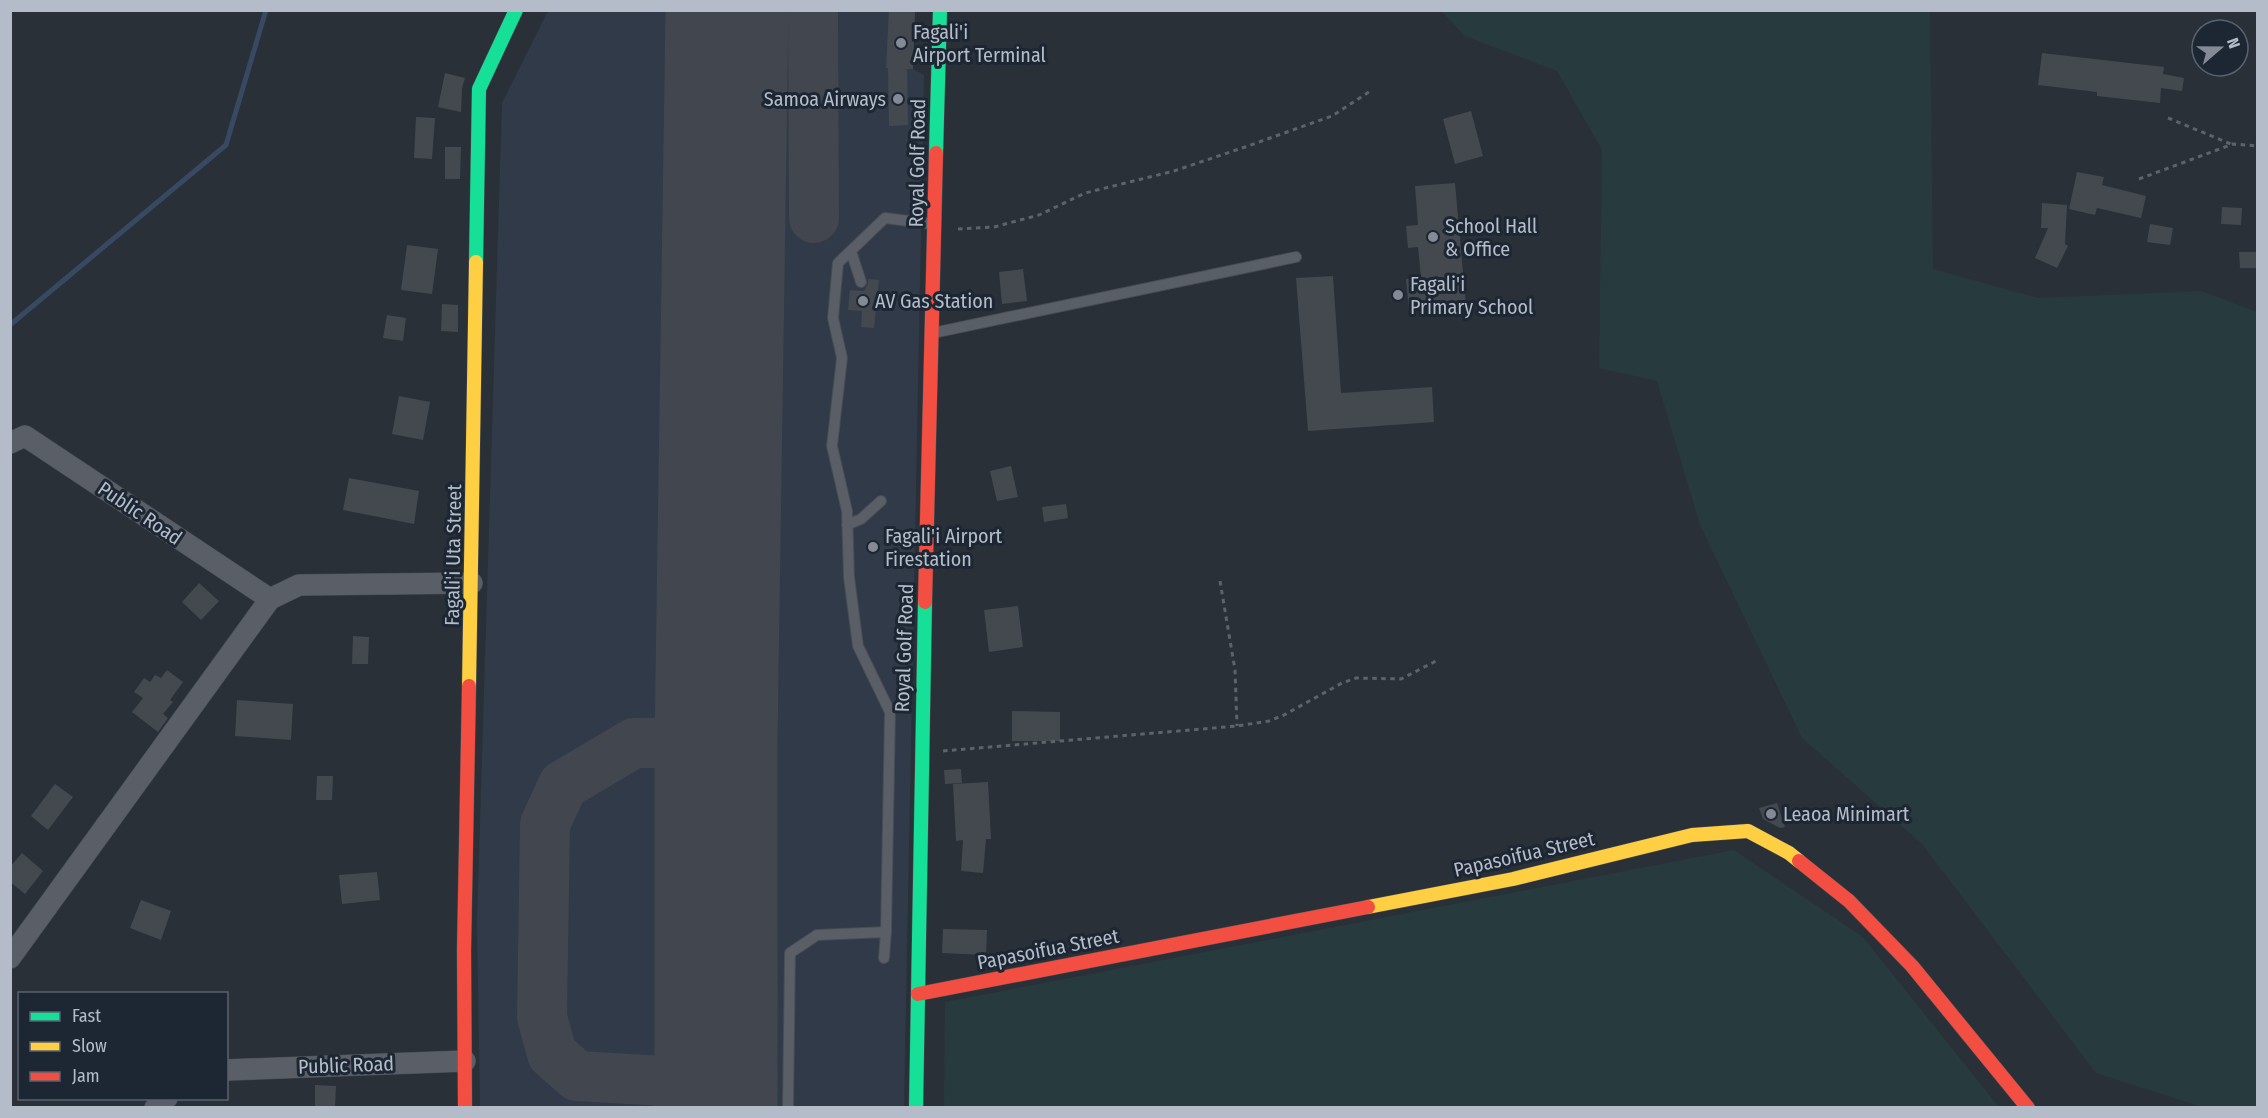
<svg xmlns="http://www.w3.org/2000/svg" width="2268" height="1118" font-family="'Fira Sans Condensed',sans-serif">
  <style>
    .airport { fill: #313a48 }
    .green { fill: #273a3e }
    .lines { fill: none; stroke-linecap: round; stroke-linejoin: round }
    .stream { stroke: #384963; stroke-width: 5 }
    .taxiway { stroke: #42464e; stroke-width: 50 }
    .runway { stroke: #42464e; stroke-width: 123 }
    .building { fill: #444950 }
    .lane-casing { stroke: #484c53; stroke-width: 12 }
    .street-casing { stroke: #484c53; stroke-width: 22 }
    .fast-casing { stroke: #484c53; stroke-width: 15 }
    .slow-casing { stroke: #484c53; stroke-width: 15 }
    .jam-casing { stroke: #484c53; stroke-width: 15 }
    .path { stroke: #5d636a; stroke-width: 3; stroke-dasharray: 4.5 4.5; stroke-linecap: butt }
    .lane { stroke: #5a5e66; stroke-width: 10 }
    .street { stroke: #5a5e66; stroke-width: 21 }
    .fast { stroke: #16e098; stroke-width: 14 }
    .slow { stroke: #ffcf43; stroke-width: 14 }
    .jam { stroke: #f24e42; stroke-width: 14 }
    .poi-dot { fill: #848b96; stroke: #1d2633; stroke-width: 2 }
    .labels { text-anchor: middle; stroke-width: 6; stroke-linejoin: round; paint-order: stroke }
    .poi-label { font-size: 20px; fill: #b4bcc9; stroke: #1d2633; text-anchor: start }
    .street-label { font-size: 20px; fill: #b4bcc9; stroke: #1d2633 }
  </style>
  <rect width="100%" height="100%" fill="#2a3038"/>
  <path class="airport" d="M 548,11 L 915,11 L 913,69 L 924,75 L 904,1107 L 480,1108 L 477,921 L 502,103 Z"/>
  <path class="green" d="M 1441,11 L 1930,11 L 1933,269 L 2038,298 L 2201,291 L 2257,312 L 2257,1107 L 2202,1107 L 2096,1073 L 1922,844 L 1802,738 L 1700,525 L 1657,381 L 1599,368 L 1602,150 L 1557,71 L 1465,36 Z
    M 1734,850 L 1863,937 L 1999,1107 L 944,1108 L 945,1002 Z"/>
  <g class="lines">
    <path class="stream" d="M 10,325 L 226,145 L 266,10"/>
    <path class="taxiway" d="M 813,10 L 814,218
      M 716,743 L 634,743 L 563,785 L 545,824 L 542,1017 L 552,1054 L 577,1076 L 716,1084"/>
    <path class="runway" d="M 716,1108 L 716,743 L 727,10"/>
  </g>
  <path class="building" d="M 889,10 L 915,10 L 913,69 L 907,69 L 908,125 L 889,126 L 888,68 L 886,68 Z
    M 2042,53 L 2164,67 L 2163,74 L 2184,78 L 2182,91 L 2161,88 L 2160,103 L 2097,96 L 2097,92 L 2038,85 Z
    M 445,73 L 465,78 L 462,88 L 461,112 L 438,107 Z
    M 1471,111 L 1483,156 L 1455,164 L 1443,119 Z
    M 416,117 L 435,118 L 432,159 L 414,158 Z
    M 445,147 L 461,147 L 460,179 L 445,179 Z
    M 2077,172 L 2104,177 L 2102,185 L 2146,196 L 2141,218 L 2097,208 L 2095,215 L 2069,209 Z
    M 1455,183 L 1466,306 L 1409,311 L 1406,279 L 1421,278 L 1418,247 L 1408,248 L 1406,226 L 1418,225 L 1415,186 Z
    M 2042,203 L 2067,205 L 2065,244 L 2068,246 L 2057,268 L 2035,258 L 2048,228 L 2041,228 Z
    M 2222,207 L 2242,208 L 2241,225 L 2221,224 Z
    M 2150,224 L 2173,228 L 2170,245 L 2147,242 Z
    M 407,245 L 438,249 L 432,294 L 401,290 Z
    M 2239,252 L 2258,252 L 2258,268 L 2240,268 Z
    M 1023,269 L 1027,301 L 1002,304 L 999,272 Z
    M 1333,276 L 1341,393 L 1432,387 L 1434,422 L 1308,431 L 1296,278 Z
    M 868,279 L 879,280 L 874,328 L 861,327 L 862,311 L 848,310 L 850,290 L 864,291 L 868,284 Z
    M 442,304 L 458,305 L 458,332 L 441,331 Z
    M 387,315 L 406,318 L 403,341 L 383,338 Z
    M 399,396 L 430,402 L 423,440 L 392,434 Z
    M 1011,466 L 1018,497 L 997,501 L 990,471 Z
    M 349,478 L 419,491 L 414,524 L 343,510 Z
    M 1066,504 L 1068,518 L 1044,522 L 1042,507 Z
    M 199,583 L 219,601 L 201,620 L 182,602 Z
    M 1018,606 L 1023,647 L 989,652 L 984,610 Z
    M 353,636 L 369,637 L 368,664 L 352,664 Z
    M 167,670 L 183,682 L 170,700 L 173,702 L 163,714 L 168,718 L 158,732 L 132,712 L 143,698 L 134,692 L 144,678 L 150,682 L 155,675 L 161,678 Z
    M 237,700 L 293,704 L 291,740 L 235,736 Z
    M 1012,711 L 1060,712 L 1060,741 L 1012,741 Z
    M 961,769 L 962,783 L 945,784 L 944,770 Z
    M 317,776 L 333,776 L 332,800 L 316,800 Z
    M 988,782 L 991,839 L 986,839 L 983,873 L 961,871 L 963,840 L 956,841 L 953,784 Z
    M 55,784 L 73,797 L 48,830 L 31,816 Z
    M 1777,803 L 1785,827 L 1780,828 L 1763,819 L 1759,808 Z
    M 22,853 L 43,871 L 25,894 L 10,882 L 10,867 Z
    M 377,872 L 380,900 L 342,904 L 339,875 Z
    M 141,900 L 171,911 L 161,940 L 130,928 Z
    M 943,929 L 987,930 L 986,955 L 942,953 Z
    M 315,1085 L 336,1086 L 335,1107 L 315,1107 Z"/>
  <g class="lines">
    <defs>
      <path id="lane" d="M 851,251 L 861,282
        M 933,333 L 1296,257
        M 847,525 L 861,519 L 881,501
        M 884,958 L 886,932
        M 788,1108 L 790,953 L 817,935 L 886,932 L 890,712 L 858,646 L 849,577 L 847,511 L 832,446 L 842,358 L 833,318 L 838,263 L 885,218 L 932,224"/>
      <path id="street" d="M 10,443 L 25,436 L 270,599
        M 10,958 L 270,599 L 299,585 L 472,583
        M 226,1070 L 465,1061
        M 155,1108 L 167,1098"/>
      <path id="fast" d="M 936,153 L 940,10
        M 476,262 L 479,89 L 516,10
        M 916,1108 L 925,602"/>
      <path id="slow" d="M 469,686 L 476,262
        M 1368,907 L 1513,879 L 1692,835 L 1748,831 L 1789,853 L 1799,861"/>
      <path id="jam" d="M 925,602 L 936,153
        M 1799,861 L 1849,901 L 1912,966 L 2028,1108
        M 918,994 L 1368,907
        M 465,1108 L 464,950 L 469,686"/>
    </defs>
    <use href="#lane" class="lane-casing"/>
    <use href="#street" class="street-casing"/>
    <use href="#fast" class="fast-casing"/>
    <use href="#slow" class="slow-casing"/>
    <use href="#jam" class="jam-casing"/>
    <path class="path" d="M 2168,118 L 2231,144
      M 2139,179 L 2233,144 L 2258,146
      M 958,229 L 994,227 L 1039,215 L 1085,193 L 1174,171 L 1245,147 L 1332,116 L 1372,90
      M 1220,581 L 1235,670 L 1237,726
      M 943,751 L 1237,726 L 1269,721 L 1284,715 L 1342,683 L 1356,678 L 1401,679 L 1438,660"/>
    <use href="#lane" class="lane"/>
    <use href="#street" class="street"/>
    <use href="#fast" class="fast"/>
    <use href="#slow" class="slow"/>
    <use href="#jam" class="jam"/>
  </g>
  <g class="poi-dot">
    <circle cx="901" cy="43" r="6"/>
    <circle cx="898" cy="99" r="6"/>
    <circle cx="1433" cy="237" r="6"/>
    <circle cx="1398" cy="295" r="6"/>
    <circle cx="863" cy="301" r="6"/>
    <circle cx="873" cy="547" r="6"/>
    <circle cx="1771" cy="814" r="6"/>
  </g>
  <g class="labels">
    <g class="poi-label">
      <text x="913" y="39">Fagali'i<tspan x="913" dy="23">Airport Terminal</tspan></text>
      <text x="886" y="106" text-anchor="end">Samoa Airways</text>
      <text x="1445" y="233">School Hall<tspan x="1445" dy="23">&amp; Office</tspan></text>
      <text x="1410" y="291">Fagali'i<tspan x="1410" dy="23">Primary School</tspan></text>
      <text x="875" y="308">AV Gas Station</text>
      <text x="885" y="543">Fagali'i Airport<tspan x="885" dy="23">Firestation</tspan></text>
      <text x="1783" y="821">Leaoa Minimart</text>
    </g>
    <g class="street-label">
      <text transform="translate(917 163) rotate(-89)" y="7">Royal Golf Road</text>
      <text transform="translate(140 513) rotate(34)" y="7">Public Road</text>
      <text transform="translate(453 555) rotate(-89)" y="7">Fagali'i Uta Street</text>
      <text transform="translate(904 648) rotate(-88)" y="7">Royal Golf Road</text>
      <text transform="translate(1524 854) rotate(-13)" y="7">Papasoifua Street</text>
      <text transform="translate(1048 949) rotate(-11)" y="7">Papasoifua Street</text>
      <text transform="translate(346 1065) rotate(-2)" y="7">Public Road</text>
    </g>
  </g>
  <rect width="2268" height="1118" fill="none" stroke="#b4bcc9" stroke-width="24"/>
  <rect x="18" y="992" width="210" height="108" fill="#1d2633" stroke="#59626f" stroke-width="1.5"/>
  <rect x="30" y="1012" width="30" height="9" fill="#16e098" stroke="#59626f" stroke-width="1.5"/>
  <text x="72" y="1022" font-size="18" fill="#b4bcc9">Fast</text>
  <rect x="30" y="1042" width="30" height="9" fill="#ffcf43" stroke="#59626f" stroke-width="1.5"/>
  <text x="72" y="1052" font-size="18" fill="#b4bcc9">Slow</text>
  <rect x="30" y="1072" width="30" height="9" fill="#f24e42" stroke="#59626f" stroke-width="1.5"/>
  <text x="72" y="1082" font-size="18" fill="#b4bcc9">Jam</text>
  <g transform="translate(2220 48) rotate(70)"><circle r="28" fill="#1d2633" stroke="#59626f" stroke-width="1.5"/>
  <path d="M0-4.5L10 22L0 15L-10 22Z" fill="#848b96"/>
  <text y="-9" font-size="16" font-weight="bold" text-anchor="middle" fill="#b4bcc9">N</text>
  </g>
</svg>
